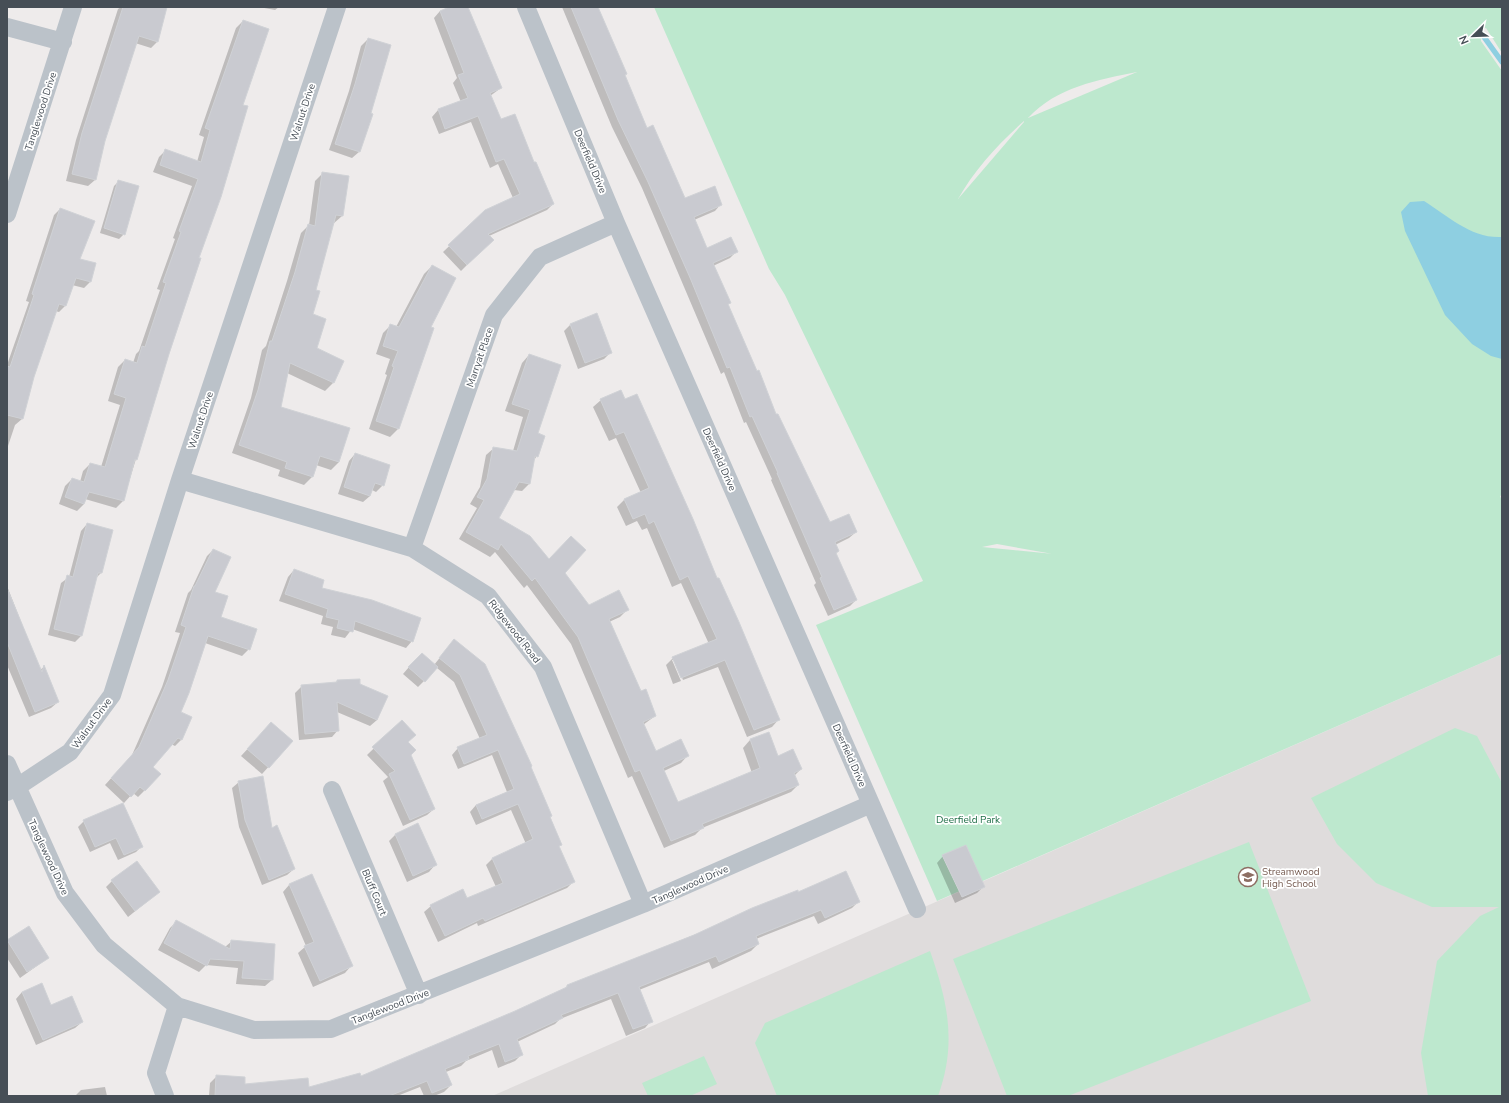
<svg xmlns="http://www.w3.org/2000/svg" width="1509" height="1103" font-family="'Nunito Sans',sans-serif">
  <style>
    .education { fill: #dfdcdc }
    .green { fill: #bde8ce; fill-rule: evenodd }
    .water { fill: #8ecfe1 }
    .shadow { fill: #0003 }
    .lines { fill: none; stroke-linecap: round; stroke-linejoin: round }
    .stream { stroke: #8ecfe1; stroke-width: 5.5 }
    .building { fill: #c9cad0; stroke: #d0d2d6 }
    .street { stroke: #bbc2c9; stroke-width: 18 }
    .labels { text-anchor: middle; stroke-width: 3.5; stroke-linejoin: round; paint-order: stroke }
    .street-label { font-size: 10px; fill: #464e56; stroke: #fff }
    .park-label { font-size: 10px; fill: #1f6e47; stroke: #fff }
    .education-label { font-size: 10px; fill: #785e54; stroke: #fff; text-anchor: start }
  </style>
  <rect width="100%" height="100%" fill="#eeebeb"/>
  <path class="education" d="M 1502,654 L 1502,1096 L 492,1096 L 1050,852 Z"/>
  <path class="green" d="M 654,7 L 1502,7 L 1502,53 L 1486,28 L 1480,30 L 1481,41 L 1502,71 L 1502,495 L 1500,496 L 1502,501 L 1502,654 L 937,901 L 816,625 L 923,581 L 785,295 L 769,269 ZM 1137,72 L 1028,118 C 1057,87 1097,80 1137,72 ZM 1024,121 L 1024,122 L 958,199 C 975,169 998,144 1024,121 ZM 997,544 L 1053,554 L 1054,554 L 982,547 Z
    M 1455,728 L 1477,736 L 1502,783 L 1502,1096 L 1428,1096 L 1421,1053 L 1437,961 L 1480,916 L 1499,907 L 1432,907 L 1376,883 L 1337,844 L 1311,798 Z
    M 1249,842 L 1311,1001 L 1068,1096 L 1007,1096 L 953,959 Z
    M 930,951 C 948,1002 957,1044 938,1096 L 777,1096 L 755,1043 L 765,1023 Z
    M 704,1056 L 717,1084 L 690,1096 L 648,1096 L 642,1083 Z"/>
  <path class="water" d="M 1424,201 C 1448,216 1472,239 1502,237 L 1502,359 L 1491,356 L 1472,344 L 1445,315 L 1405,231 L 1401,212 L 1410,202 Z"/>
  <path class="shadow" d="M 121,7 L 166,7 L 157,42 L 151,48 L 135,43 L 104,141 L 95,180 L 88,186 L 66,181 L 76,140 L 118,9 Z
    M 259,7 L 279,7 L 275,10 Z
    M 451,7 L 467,7 L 501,88 L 490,96 L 501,120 L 534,164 L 553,204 L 547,210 L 489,236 L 492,240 L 461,271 L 443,252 L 486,211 L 513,198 L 498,164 L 490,168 L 471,122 L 439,134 L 432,117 L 438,110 L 461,102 L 453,83 L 457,78 L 434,18 L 440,11 Z
    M 562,7 L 596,7 L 646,129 L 685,200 L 721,204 L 715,211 L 694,220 L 707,249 L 736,252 L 730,258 L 713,266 L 730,303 L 727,305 L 776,416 L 829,523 L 856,532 L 849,538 L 835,545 L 838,551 L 836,554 L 856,600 L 850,606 L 828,616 L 814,585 L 816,583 L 771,480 L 772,479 L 746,422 L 744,423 L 724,372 L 721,374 L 642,188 L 612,127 Z
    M 243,21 L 242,105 L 198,258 L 123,501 L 116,508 L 85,499 L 84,504 L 77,511 L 59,504 L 65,486 L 72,479 L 80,482 L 83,471 L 90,464 L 101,467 L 120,405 L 108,401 L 118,367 L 125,360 L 133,363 L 136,354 L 139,351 L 160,290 L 157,289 L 175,239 L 173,238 L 192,186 L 153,172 L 159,157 L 166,150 L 197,162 L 204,137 L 199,135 L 236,28 Z
    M 368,39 L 370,114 L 372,115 L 359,152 L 352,158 L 329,150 L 349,91 L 361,46 Z
    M 323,173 L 347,177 L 342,216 L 333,224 L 315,291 L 311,314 L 315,349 L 343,361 L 333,383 L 325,391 L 287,373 L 280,408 L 339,462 L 331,470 L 316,465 L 312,477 L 304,485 L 278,476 L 280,470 L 232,453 L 251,398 L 262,350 L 266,346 L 287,281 L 301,233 L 309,225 L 315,181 Z
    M 119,181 L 124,234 L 119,239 L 100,233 L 114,186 Z
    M 60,209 L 79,260 L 90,282 L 84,288 L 72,285 L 65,306 L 59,312 L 55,311 L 33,376 L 22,419 L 15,425 L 7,449 L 7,365 L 29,302 L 26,301 L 54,215 Z
    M 432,266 L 429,328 L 398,429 L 390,437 L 369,429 L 387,375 L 385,374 L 390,359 L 376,354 L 383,333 L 391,325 L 396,327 L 424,274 Z
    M 570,325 L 611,352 L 604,359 L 578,369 L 564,331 Z
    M 529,355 L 537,456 L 534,460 L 529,484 L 522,491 L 514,490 L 498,518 L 563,572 L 588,606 L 628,609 L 620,617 L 609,622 L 641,693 L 655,716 L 643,725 L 655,752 L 688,755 L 681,763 L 664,771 L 678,803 L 752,773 L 743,748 L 750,740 L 801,769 L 794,776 L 798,785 L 791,792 L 702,828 L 695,835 L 664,848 L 632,776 L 628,778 L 571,644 L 527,585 L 524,588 L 495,552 L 490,557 L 459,539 L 477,508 L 470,504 L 480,487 L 486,455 L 494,448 L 513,451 L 523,417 L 505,411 L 522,363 Z
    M 620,391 L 717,580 L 779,719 L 772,727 L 747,737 L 718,667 L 683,680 L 675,660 L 672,660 L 681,681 L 673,684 L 666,665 L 673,658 L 709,644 L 681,583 L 672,587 L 647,528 L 642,530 L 637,521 L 626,526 L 617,507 L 624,500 L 641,493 L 616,438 L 609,441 L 593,407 L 601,400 Z
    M 355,454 L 383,485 L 376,492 L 372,490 L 370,496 L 363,502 L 338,494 L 349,461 Z
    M 87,524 L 101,573 L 96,578 L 81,636 L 75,642 L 48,635 L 61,583 L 69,577 L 81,531 Z
    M 213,550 L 214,593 L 220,617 L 249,649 L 242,656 L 205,643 L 179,713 L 182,739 L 175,746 L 171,744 L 151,767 L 159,774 L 144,791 L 138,797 L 133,793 L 124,803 L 105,785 L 132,755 L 162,687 L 180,633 L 175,632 L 188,593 L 191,590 L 207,556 Z
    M 294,570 L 320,588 L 412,641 L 406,648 L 352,629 L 345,638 L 331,635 L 333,627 L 321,624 L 323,616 L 279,601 L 288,577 Z
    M 7,586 L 40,670 L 44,667 L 58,702 L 51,708 L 29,717 L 7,665 Z
    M 454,640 L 530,767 L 561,844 L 558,847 L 573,882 L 567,888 L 478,926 L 477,923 L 438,942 L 424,912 L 431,906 L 467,899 L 496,887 L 486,865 L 492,859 L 526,844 L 511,810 L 476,825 L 470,812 L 476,805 L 507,792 L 492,755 L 458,769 L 452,755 L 458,748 L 480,739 L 454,682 L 437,668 L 418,687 L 403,674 L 415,660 L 434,665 Z
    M 337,681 L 359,684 L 387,697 L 377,720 L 370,726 L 337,712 L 338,730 L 332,737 L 299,740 L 295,693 L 302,686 L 335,683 Z
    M 402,721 L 410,755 L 434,809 L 427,815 L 403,826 L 383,781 L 388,777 L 367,755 Z
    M 265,730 L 292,741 L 262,774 L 241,756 Z
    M 239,782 L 271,829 L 294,869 L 287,875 L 262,885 L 239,827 L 232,788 Z
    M 84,821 L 142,846 L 136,852 L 118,860 L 110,843 L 90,852 L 78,827 Z
    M 418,825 L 435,865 L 429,872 L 407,882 L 389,841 L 395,835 Z
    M 943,856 L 984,886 L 977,893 L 955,903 L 937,863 Z
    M 312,875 L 351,966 L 345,973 L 313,987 L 298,953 L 306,946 L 283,892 L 289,885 Z
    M 112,881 L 159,892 L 128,917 L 106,887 Z
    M 798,893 L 859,901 L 852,908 L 818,924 L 814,916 L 756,939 L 758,944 L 751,951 L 712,969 L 709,962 L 639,990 L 651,1021 L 645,1028 L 626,1036 L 611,999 L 560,1019 L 555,1024 L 517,1042 L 522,1054 L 515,1061 L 498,1068 L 492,1050 L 466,1061 L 461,1066 L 446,1072 L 451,1085 L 444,1092 L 434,1096 L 424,1096 L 420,1087 L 397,1096 L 209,1096 L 210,1083 L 217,1076 L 244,1085 L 308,1089 L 361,1077 L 515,1012 L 564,990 L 567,986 Z
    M 177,921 L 225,947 L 232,941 L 272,980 L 265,986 L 236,984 L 238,968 L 206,965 L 199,972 L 158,950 L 170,928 Z
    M 31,931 L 48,958 L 20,978 L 7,958 L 7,942 Z
    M 22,992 L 51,1006 L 82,1022 L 75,1028 L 36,1045 L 16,999 Z
    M 105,1087 L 107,1096 L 75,1096 L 81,1090 Z"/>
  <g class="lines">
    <path class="stream" d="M 1479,30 L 1502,62"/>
  </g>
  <path class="building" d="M 123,7 L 167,7 L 158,42 L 139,36 L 105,141 L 96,180 L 72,174 L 82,133 Z
    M 449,7 L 468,7 L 502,88 L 490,93 L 501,119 L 515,114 L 534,162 L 536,162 L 554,204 L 488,234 L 494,240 L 467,265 L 448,245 L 485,210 L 520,194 L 504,159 L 496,162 L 478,116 L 445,129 L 438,109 L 468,98 L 458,75 L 464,73 L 440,11 Z
    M 571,7 L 598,7 L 627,74 L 625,75 L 647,128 L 653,125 L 685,198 L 715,186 L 722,205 L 694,217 L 707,248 L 731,237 L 738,252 L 713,263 L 731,303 L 728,304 L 757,371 L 759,370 L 776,414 L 778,414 L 830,522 L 849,514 L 857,532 L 835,542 L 839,551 L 836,553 L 857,600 L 834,610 L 820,578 L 822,577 L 777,473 L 778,473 L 752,416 L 750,417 L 730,367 L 727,368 L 691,280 L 648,182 L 618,120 Z
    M 243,20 L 269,29 L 243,105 L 248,106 L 221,197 L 199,258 L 201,258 L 169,354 L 137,460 L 135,459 L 124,501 L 89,492 L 84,504 L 65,497 L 72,478 L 84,482 L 90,463 L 105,467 L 126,398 L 114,394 L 125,359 L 137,363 L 142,346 L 145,347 L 166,283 L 163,282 L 181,232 L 179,231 L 198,179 L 160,165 L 165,149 L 201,162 L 210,130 L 205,128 Z
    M 368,38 L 391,45 L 371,113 L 373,114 L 360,152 L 335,144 L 355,84 Z
    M 322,172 L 349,176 L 343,216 L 336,215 L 316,290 L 320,291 L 313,314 L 326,319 L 317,348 L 344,361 L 334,383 L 290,363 L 281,407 L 350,428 L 339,462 L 320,456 L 313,477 L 285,468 L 287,462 L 239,445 L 258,390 L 270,341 L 272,341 L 295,272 L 308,224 L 315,226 Z
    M 118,180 L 139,186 L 125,235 L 104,228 Z
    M 60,208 L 95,221 L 80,259 L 96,263 L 91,282 L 76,278 L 66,306 L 59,304 L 34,377 L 23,419 L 7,415 L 7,366 L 10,367 L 34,295 L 32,294 Z
    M 432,265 L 456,278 L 431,327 L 434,328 L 399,429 L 376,421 L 394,367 L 392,366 L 398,351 L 383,346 L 390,324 L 399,327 Z
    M 597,313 L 612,353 L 585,363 L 570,324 Z
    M 529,354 L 561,365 L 538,433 L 545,436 L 538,457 L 535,456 L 530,484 L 519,482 L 499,518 L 530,536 L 549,559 L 571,536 L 586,550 L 565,573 L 589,605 L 619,590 L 629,610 L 609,619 L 641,691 L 646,689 L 656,716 L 643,722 L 656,751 L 681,739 L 689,756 L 663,768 L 678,802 L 760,768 L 750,739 L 769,732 L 778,756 L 793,749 L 802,769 L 794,773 L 799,785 L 702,824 L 704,828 L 671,841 L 640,770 L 635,772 L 578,637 L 535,578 L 532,581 L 501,544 L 498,550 L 466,532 L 484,500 L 477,497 L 487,479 L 493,447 L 517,451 L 530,410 L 512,404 Z
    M 621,390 L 625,399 L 637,394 L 693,519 L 717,578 L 719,578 L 739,622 L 780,720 L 754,730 L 725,660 L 681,678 L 672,657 L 717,639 L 688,576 L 680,580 L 654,521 L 649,524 L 645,514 L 633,519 L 624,499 L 649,488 L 624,432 L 616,435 L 600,399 Z
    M 355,453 L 390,465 L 384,486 L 375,483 L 370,496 L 344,487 Z
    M 87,523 L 113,530 L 102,573 L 98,573 L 82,636 L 54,629 L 67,575 L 73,577 Z
    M 213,549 L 231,557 L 215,592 L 228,596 L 221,617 L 257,629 L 250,650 L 208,636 L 189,693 L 181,712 L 192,717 L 182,740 L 178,738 L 153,767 L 161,774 L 145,791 L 140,787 L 131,797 L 111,778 L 139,747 L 168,680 L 186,627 L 181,625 L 194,586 L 195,586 Z
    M 294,569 L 324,580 L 322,588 L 372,600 L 421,618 L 413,642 L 355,621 L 353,632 L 337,628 L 339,620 L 326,617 L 328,609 L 285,594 Z
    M 7,588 L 42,672 L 44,665 L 59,702 L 35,712 L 7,642 Z
    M 454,639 L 485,664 L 532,766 L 531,767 L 552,816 L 550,817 L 562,845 L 559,846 L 575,882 L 485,921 L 483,918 L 445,936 L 430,905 L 463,889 L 467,898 L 503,883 L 492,858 L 533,839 L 518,804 L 482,819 L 476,805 L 514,789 L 498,750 L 464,764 L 457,747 L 487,735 L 460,675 L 439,658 Z
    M 422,653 L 438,667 L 425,682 L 408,667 Z
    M 360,679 L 360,684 L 388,696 L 377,720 L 337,702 L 339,731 L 305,734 L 301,685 L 337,682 L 337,680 Z
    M 402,720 L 416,735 L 408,742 L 416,750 L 411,755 L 435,809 L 410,820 L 389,774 L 395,771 L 372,747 Z
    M 271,722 L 293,741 L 269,768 L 247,749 Z
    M 263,776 L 272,828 L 277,825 L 295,869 L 269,880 L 245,820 L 238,781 Z
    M 123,803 L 143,847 L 124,855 L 116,838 L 95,847 L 83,820 Z
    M 418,823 L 437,865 L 413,876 L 395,834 Z
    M 966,845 L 985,887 L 962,897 L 942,855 Z
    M 137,861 L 160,892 L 135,911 L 111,880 Z
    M 846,871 L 860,902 L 825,918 L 821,910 L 756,936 L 759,944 L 719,962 L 716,956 L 639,987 L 653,1022 L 633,1029 L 618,993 L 561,1015 L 563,1018 L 517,1039 L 523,1055 L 505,1062 L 499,1044 L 468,1056 L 469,1059 L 445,1069 L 452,1085 L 432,1093 L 427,1081 L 389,1096 L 215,1096 L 216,1075 L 245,1077 L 245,1084 L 308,1078 L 309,1087 L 360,1073 L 361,1076 L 515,1011 L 567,987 L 567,985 L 694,935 L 752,908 L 798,890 L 798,892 Z
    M 312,874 L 353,966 L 320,981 L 304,946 L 314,942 L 289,884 Z
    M 176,920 L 230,949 L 231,940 L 275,944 L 273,980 L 242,978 L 244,961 L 210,959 L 207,966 L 164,943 Z
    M 29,926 L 49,958 L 27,972 L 7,940 Z
    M 42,983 L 51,1005 L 72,996 L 83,1022 L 43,1040 L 22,992 Z"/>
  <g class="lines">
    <path class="street" d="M 526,7 L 616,223 L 917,909
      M 7,27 L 63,42
      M 7,214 L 73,7
      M 180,480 L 412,548 L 488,596 L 543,667 L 643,904
      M 412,548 L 494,315 L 540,257 L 616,223
      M 7,764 L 65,893 L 104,945 L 177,1006 L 254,1030 L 331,1029 L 643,904 L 871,804
      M 332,790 L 419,995
      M 7,792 L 17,787 L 70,752 L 112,695 L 180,480 L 337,7
      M 165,1096 L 156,1073 L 177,1006"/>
  </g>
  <defs>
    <symbol id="school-ring" viewBox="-11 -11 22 22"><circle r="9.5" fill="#fff" stroke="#8d6e63" stroke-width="1.5"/><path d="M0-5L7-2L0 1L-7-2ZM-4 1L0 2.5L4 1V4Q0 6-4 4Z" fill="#8d6e63"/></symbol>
  </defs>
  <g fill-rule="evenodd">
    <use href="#school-ring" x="1237" y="866" width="22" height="22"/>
  </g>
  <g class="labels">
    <g class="street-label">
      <text transform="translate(40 111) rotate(-72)" y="4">Tanglewood Drive</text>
      <text transform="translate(302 112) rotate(-72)" y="4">Walnut Drive</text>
      <text transform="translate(591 161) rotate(67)" y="4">Deerfield Drive</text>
      <text transform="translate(479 357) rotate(-71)" y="4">Marryat Place</text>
      <text transform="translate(200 420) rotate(-72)" y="4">Walnut Drive</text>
      <text transform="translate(720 459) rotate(66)" y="4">Deerfield Drive</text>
      <text transform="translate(515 631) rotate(52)" y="4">Ridgewood Road</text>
      <text transform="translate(91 723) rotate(-54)" y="4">Walnut Drive</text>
      <text transform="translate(850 755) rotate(66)" y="4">Deerfield Drive</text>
      <text transform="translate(49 857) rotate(65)" y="4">Tanglewood Drive</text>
      <text transform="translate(690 884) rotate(-24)" y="4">Tanglewood Drive</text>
      <text transform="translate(375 892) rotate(67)" y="4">Bluff Court</text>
      <text transform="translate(390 1006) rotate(-21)" y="4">Tanglewood Drive</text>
    </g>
    <g class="park-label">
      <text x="968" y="823">Deerfield Park</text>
    </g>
    <g class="education-label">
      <text x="1262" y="875">Streamwood<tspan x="1262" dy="12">High School</tspan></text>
    </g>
  </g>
  <rect width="1509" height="1103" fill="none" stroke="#464e56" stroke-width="16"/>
  <g transform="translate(1473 36) rotate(247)" stroke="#ffffff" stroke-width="3" paint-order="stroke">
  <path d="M0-3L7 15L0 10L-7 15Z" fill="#464e56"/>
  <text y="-6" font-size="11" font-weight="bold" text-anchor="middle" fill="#464e56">N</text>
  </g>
</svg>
